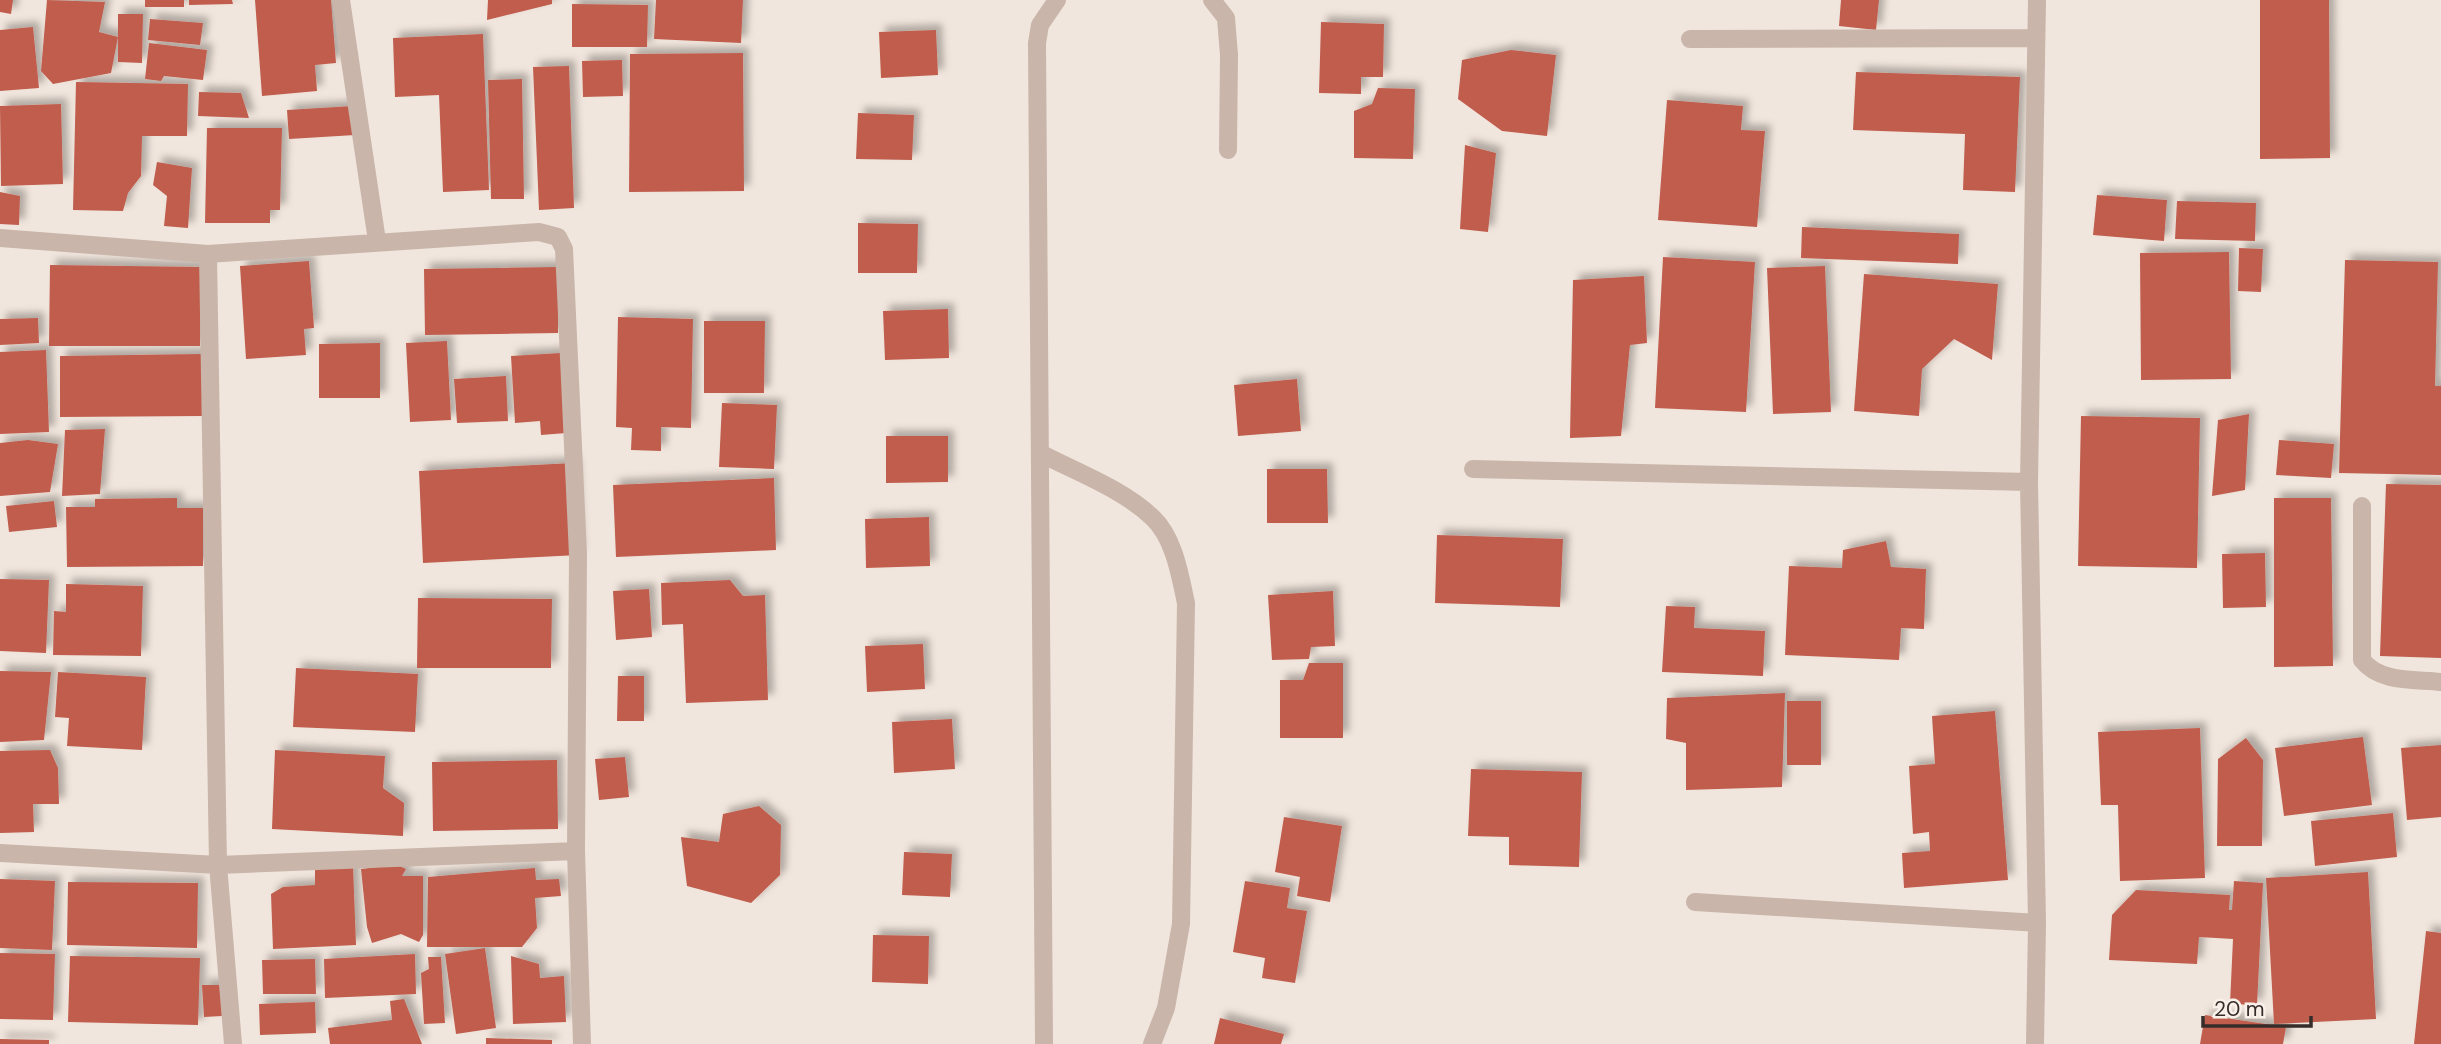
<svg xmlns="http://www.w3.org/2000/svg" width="2441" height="1044" font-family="'DM Sans',sans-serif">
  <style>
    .building { fill: #c05d4d; filter: url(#shadow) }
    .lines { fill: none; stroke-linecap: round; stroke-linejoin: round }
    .service { stroke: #c9b5aa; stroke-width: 18 }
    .minor { stroke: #c9b5aa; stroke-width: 18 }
  </style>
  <defs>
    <filter id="shadow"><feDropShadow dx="6" dy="-6" stdDeviation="3.5" flood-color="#0004"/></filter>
  </defs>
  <rect width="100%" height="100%" fill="#f1e6dd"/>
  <path class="building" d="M 0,0 L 13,0 L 11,14 L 0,12 Z
    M 47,0 L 105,2 L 99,32 L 118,37 L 111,73 L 53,84 L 41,71 Z
    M 145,0 L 184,0 L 184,7 L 145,7 Z
    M 189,0 L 232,0 L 233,4 L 189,5 Z
    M 255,0 L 331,0 L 336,63 L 315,65 L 317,91 L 262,96 Z
    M 488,0 L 552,0 L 552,4 L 487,20 Z
    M 656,0 L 743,0 L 741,43 L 654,39 Z
    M 1841,0 L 1879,0 L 1876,30 L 1839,26 Z
    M 2260,0 L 2329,0 L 2330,158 L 2260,159 Z
    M 572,4 L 648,5 L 647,47 L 572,47 Z
    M 118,14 L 143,14 L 142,63 L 118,62 Z
    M 150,19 L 203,23 L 200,45 L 148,40 Z
    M 1321,22 L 1384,24 L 1383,77 L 1361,77 L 1361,94 L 1319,93 Z
    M 33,27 L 39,88 L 0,91 L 0,30 Z
    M 936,30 L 938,75 L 881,78 L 879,32 Z
    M 483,34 L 489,190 L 443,192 L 439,95 L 395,97 L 393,38 Z
    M 149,43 L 207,50 L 203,80 L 164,76 L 161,81 L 145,79 Z
    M 1511,50 L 1556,55 L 1547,136 L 1502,131 L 1458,99 L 1462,60 Z
    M 743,53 L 744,191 L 629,192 L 630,54 Z
    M 622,60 L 623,96 L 583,97 L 582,61 Z
    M 569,66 L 574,208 L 539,210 L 533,67 Z
    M 1856,72 L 2020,77 L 2015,192 L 1963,190 L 1965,134 L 1853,130 Z
    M 522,79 L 524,199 L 491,199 L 488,80 Z
    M 76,82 L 188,84 L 187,136 L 142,136 L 141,176 L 128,193 L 123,211 L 73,210 Z
    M 1378,88 L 1415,89 L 1413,159 L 1354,158 L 1354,111 L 1372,104 Z
    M 199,92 L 241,93 L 249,118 L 198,116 Z
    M 1667,100 L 1743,106 L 1741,130 L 1765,131 L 1757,227 L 1658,220 Z
    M 61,104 L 63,184 L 1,186 L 0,106 Z
    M 353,106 L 355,135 L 289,139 L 287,110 Z
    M 858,113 L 914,115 L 912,160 L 856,159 Z
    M 207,128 L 282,128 L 280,210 L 270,210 L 270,223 L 205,223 Z
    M 1465,145 L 1496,153 L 1488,232 L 1460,229 Z
    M 157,162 L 192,168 L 188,228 L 164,226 L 167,196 L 153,185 Z
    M 0,192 L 20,196 L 19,225 L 0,224 Z
    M 2097,195 L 2167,200 L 2164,241 L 2093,235 Z
    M 2177,201 L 2256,203 L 2255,241 L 2175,239 Z
    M 858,223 L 918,224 L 917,273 L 858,273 Z
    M 1802,227 L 1959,234 L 1958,264 L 1801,258 Z
    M 2239,248 L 2263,249 L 2261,292 L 2238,291 Z
    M 2229,252 L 2231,379 L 2141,380 L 2140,253 Z
    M 1663,257 L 1755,262 L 1746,412 L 1655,408 Z
    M 2345,260 L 2438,262 L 2435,386 L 2441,386 L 2441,475 L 2339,473 Z
    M 309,261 L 314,328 L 304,329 L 306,355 L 246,359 L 240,266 Z
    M 50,265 L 200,267 L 200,346 L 49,346 Z
    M 1825,266 L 1831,412 L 1773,414 L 1767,268 Z
    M 558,267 L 558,333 L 425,335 L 424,269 Z
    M 1864,274 L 1998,284 L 1992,360 L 1954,339 L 1922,369 L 1919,416 L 1854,411 Z
    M 1644,276 L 1647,343 L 1630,345 L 1621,436 L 1570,438 L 1573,280 Z
    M 948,309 L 949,358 L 885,360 L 883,311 Z
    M 618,317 L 693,319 L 691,428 L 661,427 L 661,451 L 631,450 L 632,428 L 616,427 Z
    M 38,318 L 39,343 L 0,345 L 0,319 Z
    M 704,321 L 765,321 L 764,393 L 704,393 Z
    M 447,341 L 451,420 L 410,422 L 406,343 Z
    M 380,343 L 380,398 L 319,398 L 319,344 Z
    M 46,350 L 49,432 L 0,434 L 0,352 Z
    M 561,353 L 566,433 L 541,435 L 540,421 L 515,423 L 511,356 Z
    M 203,354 L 203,416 L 60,417 L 60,356 Z
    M 506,376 L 508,421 L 457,423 L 454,379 Z
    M 1297,379 L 1301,431 L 1238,436 L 1234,385 Z
    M 722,403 L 777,405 L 774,469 L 719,467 Z
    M 2249,414 L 2245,490 L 2212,496 L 2218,420 Z
    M 2081,416 L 2200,418 L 2197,568 L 2078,566 Z
    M 105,429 L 100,494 L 62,496 L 65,430 Z
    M 886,436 L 948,436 L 948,482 L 886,483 Z
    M 28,440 L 58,444 L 50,492 L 0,496 L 0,443 Z
    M 2279,440 L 2334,444 L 2331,478 L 2276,475 Z
    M 574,463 L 578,555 L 423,563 L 419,471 Z
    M 1267,469 L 1327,469 L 1328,523 L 1267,523 Z
    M 774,478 L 776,550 L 616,557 L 613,485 Z
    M 2386,484 L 2441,485 L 2441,658 L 2380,656 Z
    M 177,498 L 177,508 L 203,508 L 203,566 L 67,567 L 66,507 L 95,507 L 95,499 Z
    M 2274,498 L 2331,498 L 2333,666 L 2274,667 Z
    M 54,501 L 57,527 L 9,532 L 6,506 Z
    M 929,517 L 930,566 L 866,568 L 865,519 Z
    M 1437,535 L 1563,539 L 1560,607 L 1435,603 Z
    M 1886,541 L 1891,567 L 1926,569 L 1924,629 L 1901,628 L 1899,660 L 1785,655 L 1789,566 L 1842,568 L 1843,550 Z
    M 2265,553 L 2266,607 L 2223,608 L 2222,554 Z
    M 0,579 L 49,580 L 46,653 L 0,651 Z
    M 730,580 L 743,596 L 765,595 L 768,700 L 686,703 L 683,624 L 662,625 L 661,583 Z
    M 66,584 L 143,586 L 141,656 L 53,655 L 54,611 L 66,612 Z
    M 649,589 L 652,637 L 616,640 L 613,591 Z
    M 1333,591 L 1335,646 L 1311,647 L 1309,659 L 1272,660 L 1268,595 Z
    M 418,598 L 552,599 L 551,668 L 417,668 Z
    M 1666,606 L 1695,607 L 1694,628 L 1765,631 L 1763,676 L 1662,672 Z
    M 923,644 L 925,689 L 867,692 L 865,646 Z
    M 1309,663 L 1343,663 L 1343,738 L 1280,738 L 1280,680 L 1303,680 Z
    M 296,668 L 418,674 L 415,732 L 293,727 Z
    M 0,671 L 51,672 L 44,740 L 0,742 Z
    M 58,672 L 146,677 L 142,750 L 67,746 L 69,718 L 55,717 Z
    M 618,676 L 644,676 L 644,721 L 617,721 Z
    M 1785,693 L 1782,787 L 1686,790 L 1686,743 L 1666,739 L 1667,698 Z
    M 1787,701 L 1821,701 L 1821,765 L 1787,765 Z
    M 1995,711 L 2008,880 L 1904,888 L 1902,853 L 1930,851 L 1929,832 L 1913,834 L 1909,766 L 1935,764 L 1932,716 Z
    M 952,719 L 955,769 L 894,773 L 892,722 Z
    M 2200,728 L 2205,878 L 2120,881 L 2118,805 L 2101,805 L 2098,732 Z
    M 2363,737 L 2372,805 L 2284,816 L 2275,748 Z
    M 2246,738 L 2263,760 L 2262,846 L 2217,846 L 2218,759 Z
    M 2441,745 L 2441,817 L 2407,820 L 2401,748 Z
    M 50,750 L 58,768 L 59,804 L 33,804 L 34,832 L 0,833 L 0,751 Z
    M 275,750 L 385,756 L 383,788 L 404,803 L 403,836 L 272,829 Z
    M 625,757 L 629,797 L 599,800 L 595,759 Z
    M 557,760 L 558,829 L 433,831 L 432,762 Z
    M 1471,769 L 1582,772 L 1579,867 L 1509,865 L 1509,837 L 1468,836 Z
    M 759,806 L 781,825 L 780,875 L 751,903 L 687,886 L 681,837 L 719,842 L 723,814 Z
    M 2393,813 L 2397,857 L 2315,866 L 2311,821 Z
    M 1284,817 L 1342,826 L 1330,902 L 1297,896 L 1300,877 L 1275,872 Z
    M 904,852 L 952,854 L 950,897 L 902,895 Z
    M 397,865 L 406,869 L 402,876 L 423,876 L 423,935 L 419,942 L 401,934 L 372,943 L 367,927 L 361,869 Z
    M 353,866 L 356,945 L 273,949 L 271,894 L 283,887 L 315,885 L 315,868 Z
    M 535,868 L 536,880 L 559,879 L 561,896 L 535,898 L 537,928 L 522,947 L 427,947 L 428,877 Z
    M 2368,872 L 2376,1019 L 2274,1024 L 2266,878 Z
    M 0,879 L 55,881 L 52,950 L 0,948 Z
    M 1245,881 L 1290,888 L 1287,908 L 1307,911 L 1295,983 L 1262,978 L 1265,958 L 1233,952 Z
    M 2234,881 L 2263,883 L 2257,1005 L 2230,1004 L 2233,939 L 2199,937 L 2197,964 L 2109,960 L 2112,915 L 2136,890 L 2230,895 L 2229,910 L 2232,910 Z
    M 68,882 L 198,883 L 197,948 L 67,945 Z
    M 2426,931 L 2441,933 L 2441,1044 L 2414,1044 Z
    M 873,935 L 929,936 L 928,984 L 872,982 Z
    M 485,948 L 496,1028 L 456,1034 L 445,954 Z
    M 0,953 L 55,954 L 53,1020 L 0,1019 Z
    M 415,954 L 416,994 L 325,998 L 324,959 Z
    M 70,956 L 200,958 L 198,1025 L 68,1022 Z
    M 511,956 L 539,964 L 540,978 L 564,976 L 566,1022 L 513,1024 Z
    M 428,957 L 441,957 L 445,1023 L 424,1024 L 421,973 L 429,969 Z
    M 315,959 L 316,994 L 263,994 L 262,960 Z
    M 202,985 L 221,985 L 222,1016 L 204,1017 Z
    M 404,999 L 422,1044 L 330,1044 L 328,1028 L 392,1020 L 390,1001 Z
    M 315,1002 L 316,1033 L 260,1035 L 259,1004 Z
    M 2205,1015 L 2286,1027 L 2283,1044 L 2200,1044 Z
    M 1220,1018 L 1284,1034 L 1281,1044 L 1214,1044 Z
    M 486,1038 L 552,1040 L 552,1044 L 486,1044 Z
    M 0,1039 L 49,1040 L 49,1044 L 0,1044 Z"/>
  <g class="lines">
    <path class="service" d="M 1212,0 L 1226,18 L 1229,55 L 1228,150
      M 1040,453 C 1076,472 1123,489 1153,518 C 1174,538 1180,575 1186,603 L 1181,924 L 1166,1008 L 1152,1044
      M 1044,1044 L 1037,43 L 1040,25 L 1057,0"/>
    <path class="minor" d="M 341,0 L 377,241
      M 1690,39 L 2036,38
      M 0,238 L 208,254 L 539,232 L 558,237 L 564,249 L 578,555 L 576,851 L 582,1044
      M 208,254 L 218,865 L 233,1044
      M 1473,469 L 2029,482
      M 2362,506 L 2362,660 C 2380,683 2414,679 2441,682
      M 0,853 L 218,865 L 576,851
      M 1695,902 L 2037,923
      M 2035,1044 L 2037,923 L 2029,482 L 2037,0"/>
  </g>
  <path d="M2203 1016v10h108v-10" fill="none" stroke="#362c29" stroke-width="3.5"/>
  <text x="2214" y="1016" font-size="21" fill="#362c29" stroke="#f9f0e9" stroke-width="5" paint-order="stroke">20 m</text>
</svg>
